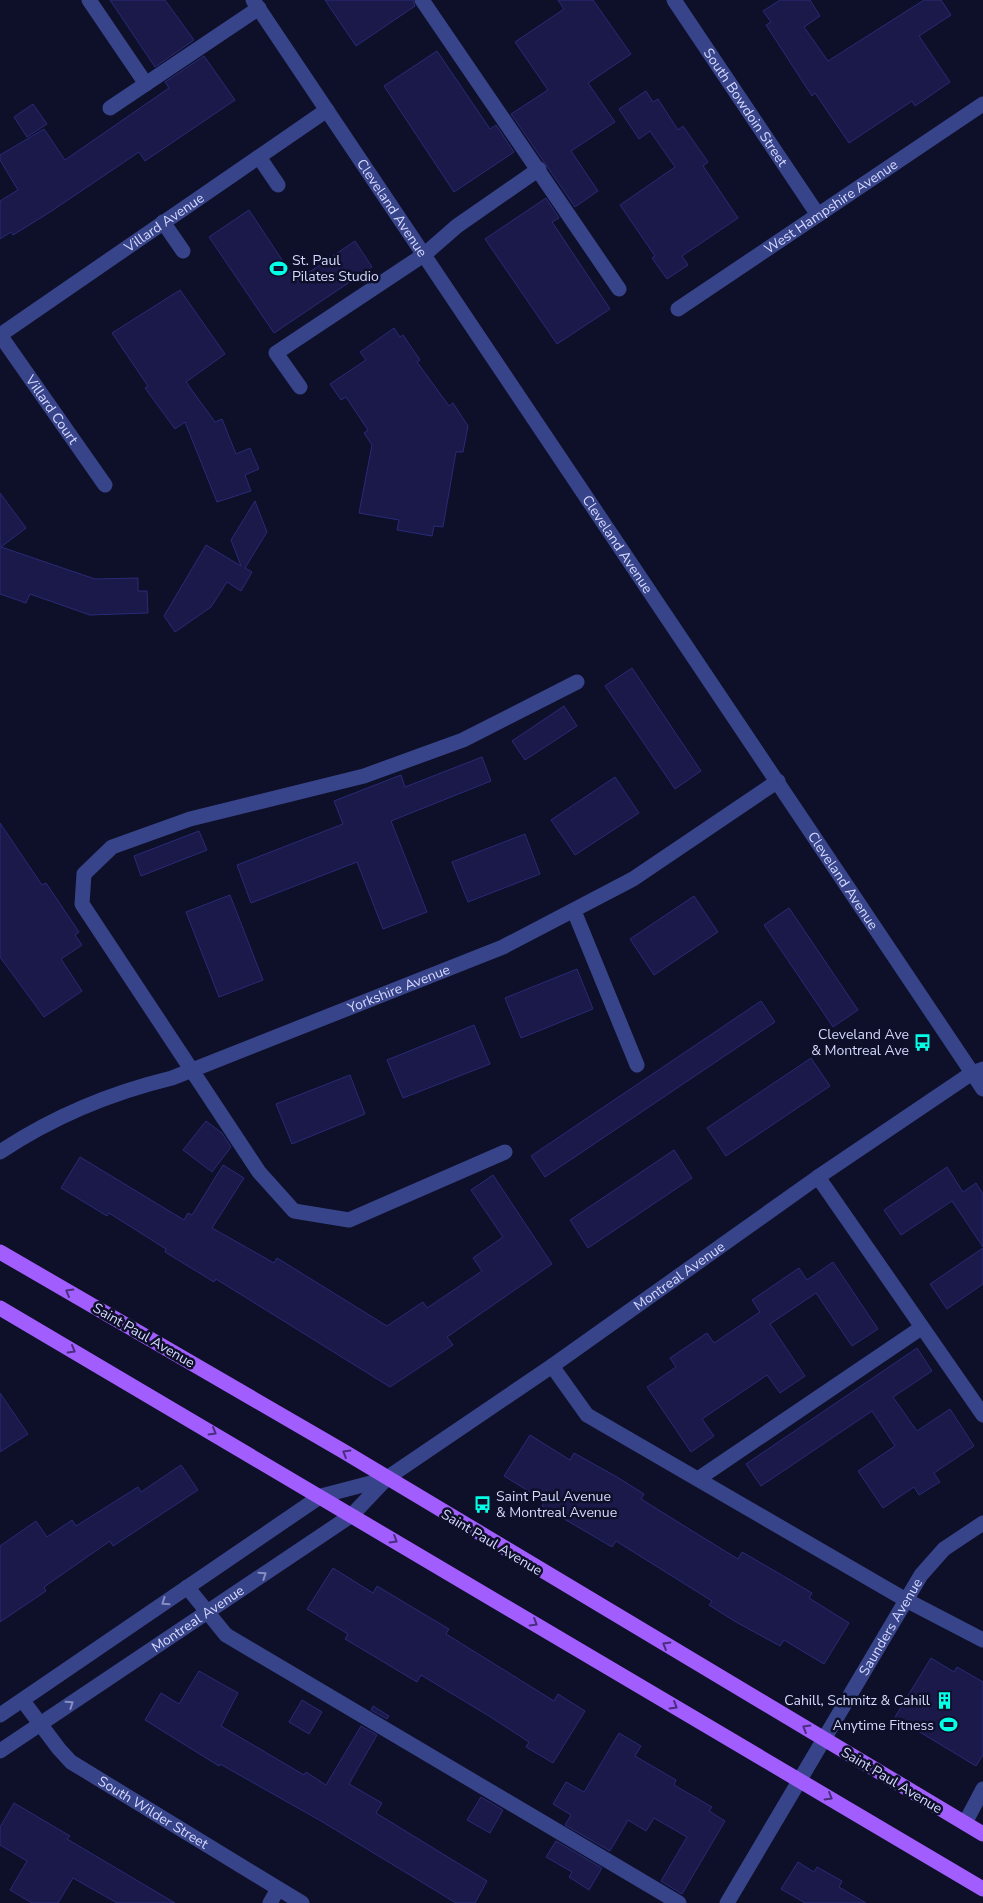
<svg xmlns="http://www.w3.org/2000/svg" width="983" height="1903" font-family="'Nunito Sans',sans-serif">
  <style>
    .building { fill: #1a194a; stroke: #2a2a78 }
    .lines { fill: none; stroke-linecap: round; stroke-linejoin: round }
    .minor { stroke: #37448a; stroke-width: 15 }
    .major { stroke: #a25dff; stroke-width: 15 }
    .oneway { stroke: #492e7e }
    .oneway2 { stroke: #868ec4 }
    .labels { text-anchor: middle; stroke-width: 5; stroke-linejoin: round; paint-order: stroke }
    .street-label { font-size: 14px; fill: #d6d9ff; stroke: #0e0f28 }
    .poi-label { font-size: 14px; fill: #d6d9ff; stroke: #0e0f28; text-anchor: end }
  </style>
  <rect width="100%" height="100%" fill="#0e0f28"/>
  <path class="building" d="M 110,0 L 165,0 L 194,40 L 155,67 Z
    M 325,0 L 413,0 L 415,6 L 356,46 Z
    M 558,0 L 593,0 L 631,54 L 588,83 L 615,122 L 571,151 L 598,191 L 575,207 L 511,114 L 548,90 L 515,42 L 564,9 Z
    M 780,0 L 810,0 L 820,16 L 804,27 L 828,61 L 924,0 L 941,0 L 951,15 L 919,36 L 950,82 L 915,106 L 912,101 L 849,143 L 815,93 L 812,96 L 766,25 L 771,22 L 763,11 Z
    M 437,51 L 490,129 L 496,125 L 514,152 L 454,192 L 384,86 Z
    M 204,56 L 235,100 L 145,161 L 139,152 L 50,212 L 13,235 L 11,232 L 0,239 L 0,201 L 18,190 L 0,160 L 0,155 L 44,129 L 65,160 L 169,88 L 165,82 Z
    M 646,91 L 653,102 L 658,99 L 678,130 L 683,126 L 708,162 L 703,166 L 738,218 L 682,256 L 688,265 L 667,279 L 652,258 L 655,256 L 620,205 L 675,167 L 650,131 L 639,139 L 619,109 Z
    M 33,104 L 47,124 L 27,137 L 14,117 Z
    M 546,198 L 559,218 L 552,222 L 610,309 L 557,344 L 485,239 Z
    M 249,210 L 296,281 L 355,241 L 372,267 L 274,333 L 209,237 Z
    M 180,290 L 225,354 L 186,382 L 215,422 L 222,419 L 236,454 L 250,448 L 259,469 L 245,475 L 251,491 L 217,502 L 185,422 L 175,429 L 145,388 L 148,386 L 112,333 Z
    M 394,328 L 400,337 L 403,335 L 420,360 L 417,362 L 449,406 L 453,403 L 468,426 L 463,452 L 456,452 L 443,527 L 434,526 L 432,536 L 397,530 L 399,520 L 359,513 L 372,445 L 364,433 L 368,430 L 346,397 L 341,400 L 330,384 L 366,360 L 360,352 Z
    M 0,493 L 26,528 L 1,547 L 95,579 L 138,578 L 138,591 L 147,591 L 148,613 L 90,615 L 30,594 L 26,603 L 0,594 Z
    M 255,501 L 267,532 L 245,568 L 252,572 L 241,591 L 227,582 L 211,607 L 175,632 L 164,616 L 206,545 L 241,566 L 231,540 Z
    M 632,668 L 701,771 L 675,789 L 605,686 Z
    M 564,706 L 577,726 L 525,760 L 512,741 Z
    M 482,757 L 491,781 L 391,821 L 427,912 L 383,929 L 357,862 L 251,903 L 237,865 L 343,824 L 334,801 L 401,775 L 405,787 Z
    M 615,777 L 639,813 L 575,855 L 551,820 Z
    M 0,823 L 42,885 L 46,883 L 79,932 L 75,935 L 82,945 L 61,959 L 82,991 L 44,1017 L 0,957 Z
    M 199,831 L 207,850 L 141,876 L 134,856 Z
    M 525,834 L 540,874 L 468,902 L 452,862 Z
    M 230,895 L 263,980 L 219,997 L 186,912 Z
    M 694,896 L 718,932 L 654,975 L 630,939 Z
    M 789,908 L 858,1010 L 833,1027 L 764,925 Z
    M 577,969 L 593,1009 L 521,1038 L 505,998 Z
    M 761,1001 L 775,1022 L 545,1177 L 531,1156 Z
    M 474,1025 L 490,1064 L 403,1098 L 387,1060 Z
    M 811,1058 L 830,1086 L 726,1156 L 707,1128 Z
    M 350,1075 L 365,1114 L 292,1144 L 276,1104 Z
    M 206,1121 L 222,1133 L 231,1147 L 212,1172 L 183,1150 Z
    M 674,1150 L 692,1178 L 588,1248 L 570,1220 Z
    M 80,1157 L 184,1220 L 188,1213 L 192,1215 L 223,1165 L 244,1178 L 212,1228 L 274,1263 L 277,1258 L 387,1326 L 423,1302 L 427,1308 L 482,1271 L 473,1258 L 503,1237 L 471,1190 L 493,1175 L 552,1264 L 447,1337 L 453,1345 L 390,1387 L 216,1279 L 214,1282 L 165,1252 L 166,1249 L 109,1213 L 107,1216 L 61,1188 Z
    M 947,1167 L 963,1192 L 976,1183 L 983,1194 L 983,1247 L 952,1201 L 901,1235 L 884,1210 Z
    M 983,1248 L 983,1284 L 947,1309 L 930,1284 Z
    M 833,1262 L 878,1329 L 852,1346 L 816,1293 L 770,1324 L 805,1376 L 780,1393 L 767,1375 L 702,1419 L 714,1436 L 691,1452 L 647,1387 L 676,1367 L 670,1358 L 707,1333 L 714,1343 L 760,1312 L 752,1300 L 799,1268 L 807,1280 Z
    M 917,1348 L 932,1371 L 893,1397 L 917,1431 L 950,1409 L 974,1446 L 934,1473 L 940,1482 L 919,1495 L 914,1487 L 883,1508 L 858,1471 L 895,1446 L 872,1411 L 761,1486 L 746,1464 Z
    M 0,1393 L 28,1434 L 0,1452 Z
    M 530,1435 L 570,1460 L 574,1453 L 617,1477 L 644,1494 L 641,1499 L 681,1524 L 738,1559 L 742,1552 L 785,1577 L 812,1593 L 809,1598 L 849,1623 L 824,1664 L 784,1640 L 780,1646 L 736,1622 L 709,1605 L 712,1601 L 616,1541 L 612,1547 L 542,1506 L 545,1501 L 504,1476 Z
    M 181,1465 L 198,1490 L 113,1546 L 110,1541 L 44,1587 L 46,1591 L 0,1622 L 0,1546 L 36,1521 L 47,1537 L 72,1520 L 76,1526 L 138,1487 L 141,1492 Z
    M 333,1568 L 373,1593 L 377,1586 L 422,1613 L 449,1629 L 446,1634 L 554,1701 L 558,1694 L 585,1711 L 553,1763 L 526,1747 L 529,1742 L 489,1716 L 421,1675 L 417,1682 L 372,1655 L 345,1639 L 348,1634 L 307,1609 Z
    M 931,1658 L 954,1672 L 957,1667 L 983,1682 L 983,1755 L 976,1766 L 895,1717 Z
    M 199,1671 L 238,1693 L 221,1726 L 304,1775 L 306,1772 L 326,1785 L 361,1726 L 377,1735 L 349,1784 L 382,1803 L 376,1813 L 487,1881 L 475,1903 L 456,1903 L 321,1821 L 220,1764 L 219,1766 L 145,1720 L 161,1693 L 179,1704 Z
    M 302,1700 L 322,1712 L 309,1734 L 289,1722 Z
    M 373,1706 L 389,1716 L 387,1719 L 371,1710 Z
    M 619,1733 L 641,1746 L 635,1756 L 676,1780 L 674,1785 L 712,1807 L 709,1811 L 725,1821 L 682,1894 L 661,1881 L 687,1837 L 654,1818 L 646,1831 L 628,1820 L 610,1851 L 565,1825 L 571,1815 L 553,1804 L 566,1782 L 584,1792 Z
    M 481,1797 L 503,1810 L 490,1833 L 467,1820 Z
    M 14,1803 L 70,1836 L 67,1839 L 175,1903 L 117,1903 L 73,1878 L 58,1903 L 32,1903 L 10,1890 L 27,1861 L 0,1845 L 0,1827 Z
    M 556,1841 L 602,1868 L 589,1890 L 569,1877 L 572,1872 L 546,1857 Z
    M 798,1862 L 814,1872 L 817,1867 L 842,1881 L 839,1887 L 866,1903 L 805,1903 L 781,1889 Z"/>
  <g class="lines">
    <g class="minor">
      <path d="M 89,0 L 146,84"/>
      <path id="s1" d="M 253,0 L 983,1089"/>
      <path d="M 422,0 L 619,289"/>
      <path id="s2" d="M 674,0 L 818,215"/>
      <path d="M 110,108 L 259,8"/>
      <path d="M 259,157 L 278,185"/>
      <path d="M 163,222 L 183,251"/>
      <path id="s3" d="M 678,309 L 983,104"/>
      <path id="s4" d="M 0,335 L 327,110"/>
      <path id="s5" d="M 0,335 L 105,485"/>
      <path d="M 300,387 L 276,353 L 425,254 L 457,226 L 539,169"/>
      <path d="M 574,911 L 637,1065"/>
      <path id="s6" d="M 0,1152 C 54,1116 110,1093 172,1078 L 503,947 L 633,879 L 778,781"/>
      <path d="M 505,1152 L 349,1220 L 294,1211 L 259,1172 L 82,904 L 84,874 L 112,847 L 190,819 L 364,776 L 463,740 L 577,682"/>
      <path d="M 818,1177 L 983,1415"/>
      <path d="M 552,1366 L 587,1415 L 906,1600 L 983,1640"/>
      <path d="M 698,1479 L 921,1328"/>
      <path d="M 187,1587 L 226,1635 L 679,1903"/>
      <path id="s7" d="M 23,1701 L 59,1749 L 71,1762 L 302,1903"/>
      <path d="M 0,1715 L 321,1496 L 386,1479"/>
      <path id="s8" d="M 0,1751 L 352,1515 L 387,1478 L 552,1366 L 818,1177 L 972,1073 L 983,1069"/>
      <path d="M 965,1823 L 983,1789"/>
      <path d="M 270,1903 L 278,1889"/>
      <path id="s9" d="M 727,1903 L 921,1575 L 944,1549 L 983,1523"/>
    </g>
    <path class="major" d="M 0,1252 L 343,1451 L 983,1834
      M 0,1308 L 983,1889"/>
  </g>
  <defs><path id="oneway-chevron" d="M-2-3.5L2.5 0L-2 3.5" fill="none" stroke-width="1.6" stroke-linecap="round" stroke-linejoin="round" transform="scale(1.25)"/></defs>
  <g class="oneway">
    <use href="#oneway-chevron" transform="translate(69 1292) rotate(-150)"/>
    <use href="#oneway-chevron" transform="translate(72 1350) rotate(30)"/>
    <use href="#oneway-chevron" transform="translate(213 1432) rotate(30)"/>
    <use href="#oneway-chevron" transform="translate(346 1453) rotate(-149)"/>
    <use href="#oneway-chevron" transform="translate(394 1540) rotate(31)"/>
    <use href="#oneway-chevron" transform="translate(534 1623) rotate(31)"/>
    <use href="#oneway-chevron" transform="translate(666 1645) rotate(-149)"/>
    <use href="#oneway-chevron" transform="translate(674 1706) rotate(31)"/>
    <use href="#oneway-chevron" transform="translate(806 1728) rotate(-149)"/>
    <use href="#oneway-chevron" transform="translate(829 1797) rotate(31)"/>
  </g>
  <g class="oneway2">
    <use href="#oneway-chevron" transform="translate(263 1575) rotate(-34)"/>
    <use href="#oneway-chevron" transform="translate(165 1602) rotate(145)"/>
    <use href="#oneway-chevron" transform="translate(70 1704) rotate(-34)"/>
  </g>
  <defs>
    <symbol id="stadium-bare" viewBox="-9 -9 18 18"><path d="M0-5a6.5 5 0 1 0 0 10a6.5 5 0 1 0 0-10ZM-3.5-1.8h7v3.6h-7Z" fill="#02ffe6" stroke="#0e0f28" stroke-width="2.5" paint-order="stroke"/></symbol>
    <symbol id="bus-bare" viewBox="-9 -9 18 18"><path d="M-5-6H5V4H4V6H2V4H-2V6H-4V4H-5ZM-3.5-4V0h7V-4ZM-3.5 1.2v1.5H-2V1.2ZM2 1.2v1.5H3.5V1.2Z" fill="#02ffe6" stroke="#0e0f28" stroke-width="2.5" paint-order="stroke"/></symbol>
    <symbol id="building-bare" viewBox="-9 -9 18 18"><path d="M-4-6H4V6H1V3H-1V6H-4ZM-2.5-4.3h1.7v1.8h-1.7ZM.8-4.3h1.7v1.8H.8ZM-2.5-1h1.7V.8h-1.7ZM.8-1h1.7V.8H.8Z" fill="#02ffe6" stroke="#0e0f28" stroke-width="2.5" paint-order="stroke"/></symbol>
  </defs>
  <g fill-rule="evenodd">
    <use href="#stadium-bare" x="266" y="256" width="25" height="25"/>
    <use href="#bus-bare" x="910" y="1030" width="25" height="25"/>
    <use href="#bus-bare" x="470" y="1492" width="25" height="25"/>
    <use href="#building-bare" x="932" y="1688" width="25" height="25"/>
    <use href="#stadium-bare" x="936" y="1712" width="25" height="25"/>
  </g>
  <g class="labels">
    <g class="street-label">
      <text dy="5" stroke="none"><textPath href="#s2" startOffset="129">South Bowdoin Street</textPath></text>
      <text dy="5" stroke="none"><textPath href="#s3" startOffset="184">West Hampshire Avenue</textPath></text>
      <text dy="5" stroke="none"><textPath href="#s1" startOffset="250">Cleveland Avenue</textPath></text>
      <text dy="5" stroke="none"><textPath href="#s4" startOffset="199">Villard Avenue</textPath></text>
      <text dy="5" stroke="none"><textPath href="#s5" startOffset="91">Villard Court</textPath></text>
      <text dy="5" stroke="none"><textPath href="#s1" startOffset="655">Cleveland Avenue</textPath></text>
      <text dy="5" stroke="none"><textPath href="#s1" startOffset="1060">Cleveland Avenue</textPath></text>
      <text dy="5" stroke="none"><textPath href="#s6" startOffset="432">Yorkshire Avenue</textPath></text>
      <text dy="5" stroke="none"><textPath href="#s8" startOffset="830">Montreal Avenue</textPath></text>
      <text transform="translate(144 1335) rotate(30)" y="5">Saint Paul Avenue</text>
      <text transform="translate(492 1542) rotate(31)" y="5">Saint Paul Avenue</text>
      <text dy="5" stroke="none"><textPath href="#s8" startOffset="238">Montreal Avenue</textPath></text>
      <text dy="5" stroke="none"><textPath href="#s9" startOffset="321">Saunders Avenue</textPath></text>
      <text transform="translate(892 1780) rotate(31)" y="5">Saint Paul Avenue</text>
      <text dy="5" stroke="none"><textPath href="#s7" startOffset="174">South Wilder Street</textPath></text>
    </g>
    <g class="poi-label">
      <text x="292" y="265" text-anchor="start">St. Paul<tspan x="292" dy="16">Pilates Studio</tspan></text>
      <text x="909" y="1039">Cleveland Ave<tspan x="909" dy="16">&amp; Montreal Ave</tspan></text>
      <text x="496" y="1501" text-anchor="start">Saint Paul Avenue<tspan x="496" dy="16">&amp; Montreal Avenue</tspan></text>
      <text x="930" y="1705">Cahill, Schmitz &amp; Cahill</text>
      <text x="934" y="1730">Anytime Fitness</text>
    </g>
  </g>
</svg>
